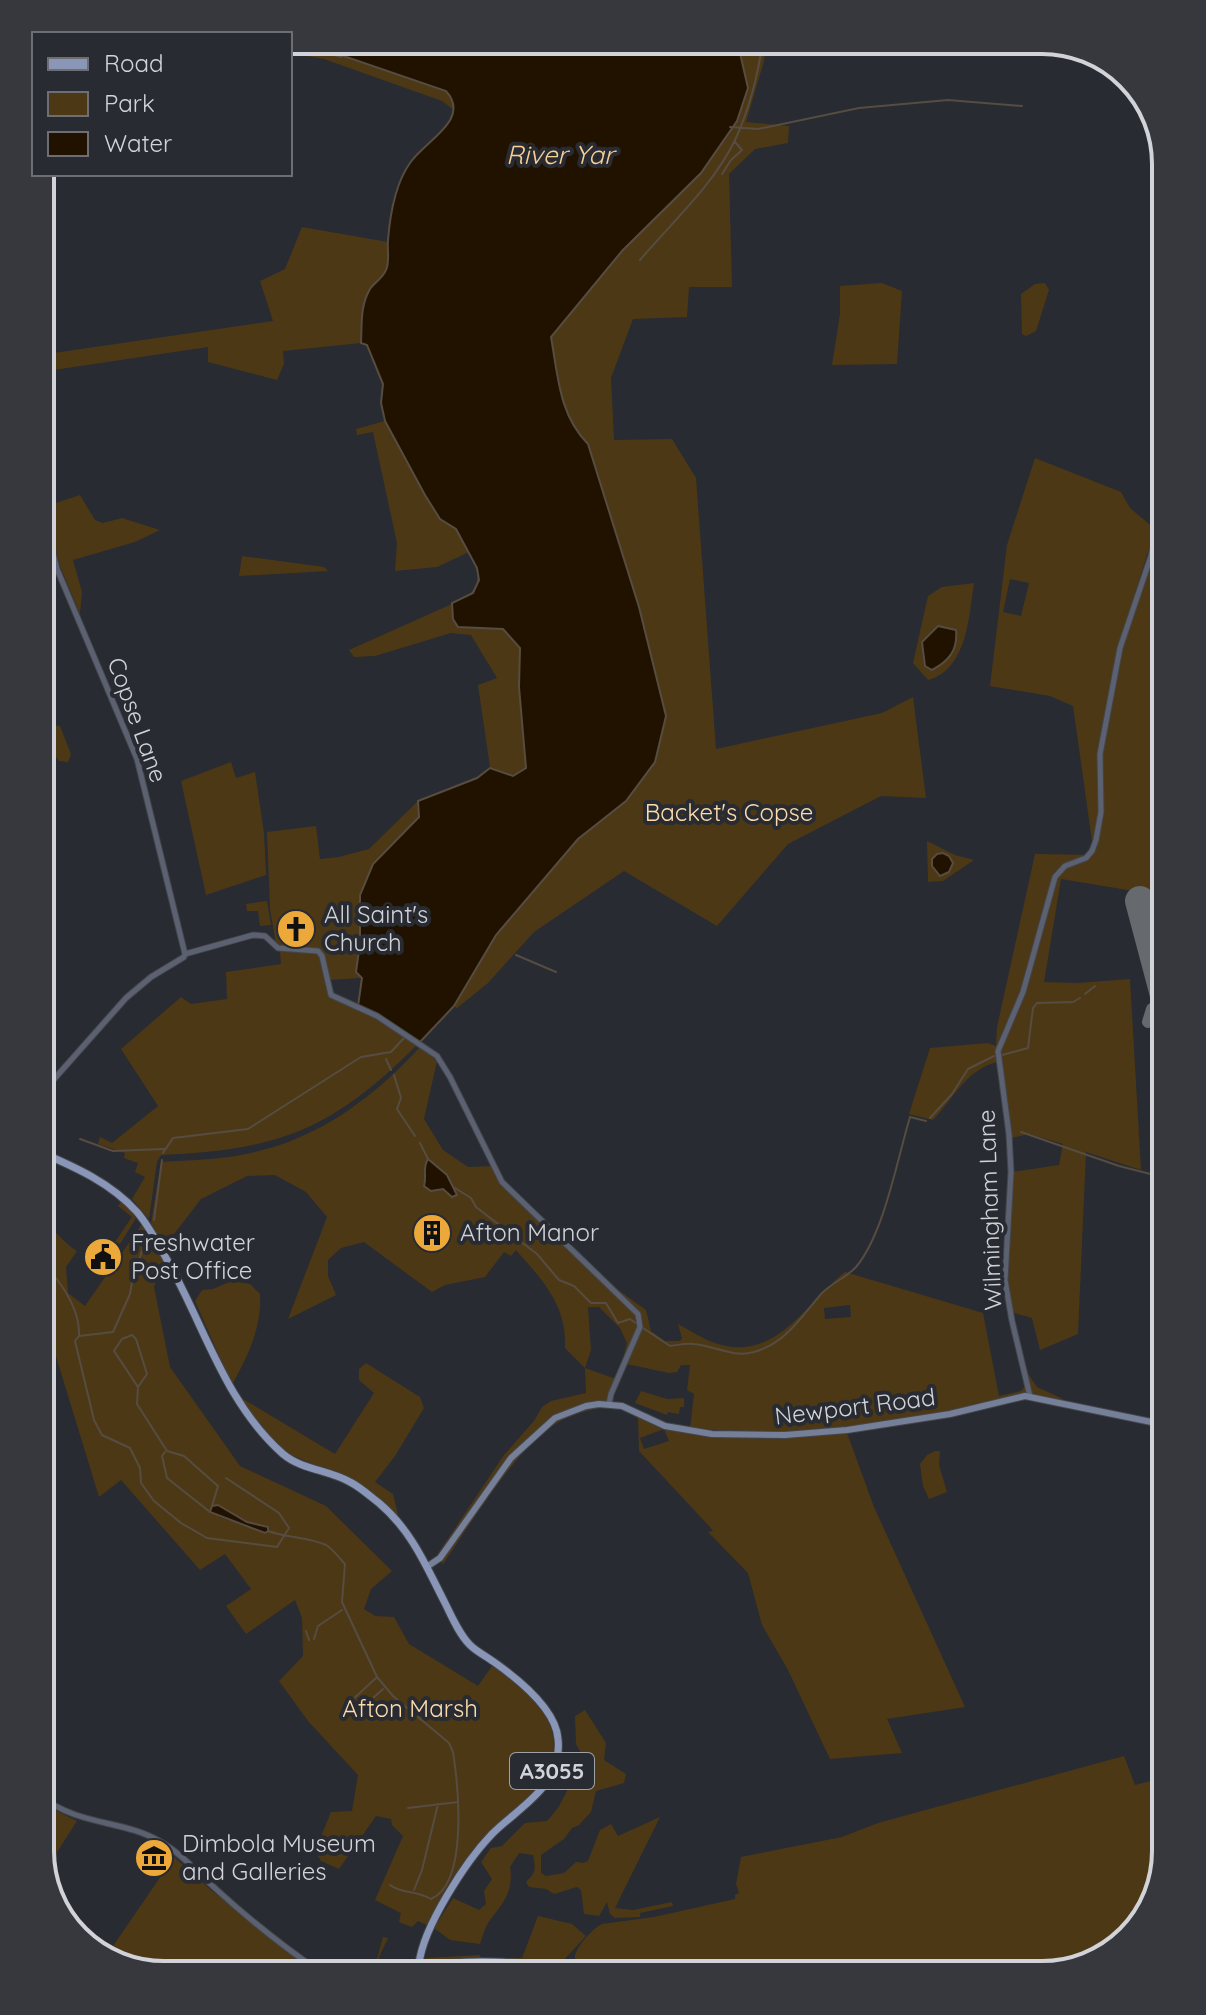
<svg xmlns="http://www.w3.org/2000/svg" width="1206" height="2015" font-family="Quicksand,sans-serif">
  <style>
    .green { fill: #4d3816; fill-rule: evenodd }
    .water { fill: #211200; stroke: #564c41; stroke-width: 2 }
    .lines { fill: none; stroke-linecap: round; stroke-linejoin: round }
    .stream { stroke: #564c41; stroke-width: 2 }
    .taxiway { stroke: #66696e; stroke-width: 12 }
    .runway { stroke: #66696e; stroke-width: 30 }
    .tertiary-casing { stroke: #43464c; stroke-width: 7 }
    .secondary-casing { stroke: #43464c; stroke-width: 8 }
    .primary-casing { stroke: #43464c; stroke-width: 9 }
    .tertiary { stroke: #5b6171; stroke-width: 5 }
    .secondary { stroke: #767f98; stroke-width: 6 }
    .primary { stroke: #8a96b7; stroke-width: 7 }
    .labels { text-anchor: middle; stroke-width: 8; stroke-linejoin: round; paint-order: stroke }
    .shield { fill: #282b31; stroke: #9ea1a6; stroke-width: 2 }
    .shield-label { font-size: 22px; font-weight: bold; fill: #d1d3d8 }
    .street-label { font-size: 24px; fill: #d1d3d8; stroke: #282b31 }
    .park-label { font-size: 24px; fill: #fcdbac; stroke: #282b31 }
    .poi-label { font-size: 24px; fill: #d1d3d8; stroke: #282b31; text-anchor: start }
    .water-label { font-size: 26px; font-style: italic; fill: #f8cf94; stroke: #282b31 }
    .rim { fill: none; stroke: #d1d3d8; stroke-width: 4 }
  </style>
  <rect width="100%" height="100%" fill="#282b31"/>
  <path class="green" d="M 290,40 L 363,43 L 484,87 L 443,130 L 455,111 L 442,101 L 324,59 L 290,53 Z
    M 612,40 L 766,40 L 764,61 L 746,122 L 789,126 L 788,143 L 755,149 L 729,174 L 732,287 L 689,287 L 687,317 L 633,319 L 611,378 L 614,440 L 672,439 L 696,478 L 716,749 L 882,713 L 913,697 L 926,798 L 881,796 L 788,844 L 717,926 L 624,871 L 534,932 L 488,983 L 457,1008 L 454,1006 L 454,990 L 603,793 L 446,187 L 731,129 L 734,126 Z
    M 302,227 L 388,242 L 394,250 L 470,511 L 484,614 L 585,685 L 358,1006 L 361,978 L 329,980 L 317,949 L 281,947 L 276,944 L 270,909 L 267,832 L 316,826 L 320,859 L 339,857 L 369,849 L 418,801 L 477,777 L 490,767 L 478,685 L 497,678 L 471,635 L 451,633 L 375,656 L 354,657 L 349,650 L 463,599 C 483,586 479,571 469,552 L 437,567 L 395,571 L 397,543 L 373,432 L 357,435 L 356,429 L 385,421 L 381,403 L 383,384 L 367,345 L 361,343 L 283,351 L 284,364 L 277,380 L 208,362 L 208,347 L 40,372 L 40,355 L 273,321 L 260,281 L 285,269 Z
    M 882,283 L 902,291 L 897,364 L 832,365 L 840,314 L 840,286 Z
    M 1045,283 L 1049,290 L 1036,331 L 1026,336 L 1022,334 L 1021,294 L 1035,284 Z
    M 1035,458 L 1121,492 L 1130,508 L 1155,529 L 1118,648 L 1122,648 L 1153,556 L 1166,560 L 1166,911 L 1140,892 L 1061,879 L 1044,982 L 1078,983 L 1130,979 L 1141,1170 L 1086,1152 L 1078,1334 L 1040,1350 L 1032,1318 L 1011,1312 L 1006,1280 L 1012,1172 L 1059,1165 L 1063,1144 L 1029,1134 L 1011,1138 L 998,1062 C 966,1069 954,1098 933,1120 L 909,1114 L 930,1048 L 988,1043 L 996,1046 L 997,1027 L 1035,854 L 1094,855 L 1073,706 L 1050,696 L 990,686 L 1007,545 ZM 1010,579 L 1029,583 L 1021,616 L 1003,612 Z
    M 80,495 L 95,520 L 103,523 L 122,518 L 160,530 L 135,542 L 73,560 L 82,592 L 80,614 L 60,566 L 44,507 Z
    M 242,556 L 324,567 L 328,571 L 239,576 Z
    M 974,583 C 969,616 967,670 928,680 L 913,663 L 928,596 L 942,587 ZM 938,626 L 956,630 L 925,666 C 918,642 928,643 938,626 Z
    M 53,725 L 60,726 L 71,754 L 68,762 L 59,761 L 47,746 L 43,735 Z
    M 231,762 L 236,778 L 255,772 L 264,833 L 266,875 L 206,895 L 181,781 Z
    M 927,841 L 955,855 L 974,860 L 943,881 L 928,882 Z
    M 267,901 L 271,925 L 260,926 L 258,911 L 247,911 L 246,904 Z
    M 280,951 L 316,952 L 320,957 L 331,998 L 366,1012 L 418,1044 C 333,1129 281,1150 161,1155 L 157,1162 L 149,1219 L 132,1199 L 145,1177 L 135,1172 L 138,1163 L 124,1158 L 125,1153 L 98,1144 L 100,1137 L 112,1143 L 158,1106 L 121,1049 L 181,997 L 191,1004 L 227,999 L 226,972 L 281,964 Z
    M 420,1047 L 437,1061 L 424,1119 L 443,1150 L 468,1167 L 496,1166 L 503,1178 L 539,1216 L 617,1289 L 646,1310 L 651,1331 L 665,1341 L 680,1341 L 682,1338 L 678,1324 C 691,1331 704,1340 718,1344 C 776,1362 806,1303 845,1272 L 983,1313 L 999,1396 L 1021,1391 L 1024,1387 L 1023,1374 L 1026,1371 L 1037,1387 L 1061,1398 L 1063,1401 L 1021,1394 L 949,1412 L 845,1428 L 794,1433 L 690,1429 L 694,1394 L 687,1390 L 690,1365 L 681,1365 L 677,1372 L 669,1373 L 622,1363 L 627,1343 L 620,1328 L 599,1307 L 588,1307 L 591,1350 L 585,1368 L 616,1379 L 605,1407 C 589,1410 572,1414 557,1423 C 518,1445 470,1525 443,1564 L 437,1555 L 504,1455 L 534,1421 L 542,1407 L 551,1401 L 586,1393 L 585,1368 L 565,1348 C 567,1305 543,1281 516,1250 L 511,1256 L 504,1252 L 485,1277 L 445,1285 L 432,1292 L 364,1242 L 341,1248 L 328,1260 L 328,1276 L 336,1295 L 288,1319 L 327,1217 L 306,1192 L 275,1175 L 247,1176 L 201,1199 L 164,1247 L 151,1223 L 161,1162 C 189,1160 218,1160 246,1154 C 317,1140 372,1099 420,1047 ZM 850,1305 L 851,1317 L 825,1319 L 824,1308 Z
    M 122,1201 L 136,1218 L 120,1244 L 115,1242 L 132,1217 L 118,1206 Z
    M 40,1224 C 59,1231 61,1241 77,1251 L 66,1267 L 68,1293 L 85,1306 L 142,1224 L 164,1258 L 154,1287 L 170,1367 L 240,1466 L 326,1506 L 392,1571 L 371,1589 L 364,1609 L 375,1616 L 394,1617 L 409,1644 L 478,1686 L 492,1666 C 528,1689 566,1720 550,1767 C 547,1775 545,1783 539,1789 C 520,1812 492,1829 473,1853 C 455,1874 439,1900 427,1925 L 418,1921 L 412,1927 L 399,1922 L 401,1913 L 375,1900 L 403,1836 L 392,1825 L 391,1819 L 376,1816 L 339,1869 L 321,1861 L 315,1851 L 331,1812 L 352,1811 L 358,1775 L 308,1721 L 279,1681 L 303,1656 L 302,1618 L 295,1600 L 246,1634 L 226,1606 L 251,1589 L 225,1554 L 200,1570 L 121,1480 L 99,1497 L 40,1304 ZM 218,1505 L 247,1522 L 268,1527 L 265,1532 L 219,1517 Z
    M 232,1281 L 250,1284 L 260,1294 C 262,1327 248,1356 232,1385 L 195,1301 L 202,1290 L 213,1289 Z
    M 366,1363 L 420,1397 L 424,1408 L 395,1456 L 375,1482 L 393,1494 L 399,1519 L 351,1479 L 286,1453 L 249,1415 L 238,1396 L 335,1454 L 374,1393 L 359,1380 L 359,1369 Z
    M 641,1391 L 667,1399 L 684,1398 L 684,1407 L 680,1407 L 679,1414 L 668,1412 L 667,1415 L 635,1403 Z
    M 638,1417 C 703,1444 779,1440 847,1433 L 874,1507 L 965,1707 L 887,1719 L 902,1753 L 830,1759 L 788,1670 L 762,1625 L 748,1573 L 708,1532 L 713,1531 L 710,1527 L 639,1451 ZM 664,1429 L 669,1441 L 644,1449 L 640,1438 Z
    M 935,1451 L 940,1451 L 939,1465 L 947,1492 L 929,1499 L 923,1486 L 920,1464 L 927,1455 Z
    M 585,1710 L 606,1743 L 604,1760 L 626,1774 L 624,1783 L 596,1791 L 591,1812 L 579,1825 L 572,1828 L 564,1839 L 541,1855 L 541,1873 L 546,1876 L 564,1873 L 576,1862 L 583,1863 L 588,1861 L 600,1830 L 611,1824 L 618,1836 L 660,1817 L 615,1908 L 633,1910 L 672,1902 L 673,1906 L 640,1913 L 640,1917 L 615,1918 L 610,1914 L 607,1902 L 599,1916 L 584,1914 L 581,1890 L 577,1887 L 554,1894 L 546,1889 L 529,1887 L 526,1882 C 536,1873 536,1868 533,1855 L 519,1853 L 510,1867 C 514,1890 504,1902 490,1920 C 485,1927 483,1936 480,1944 L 450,1940 L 434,1928 L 453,1898 L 479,1910 L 486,1904 L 484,1891 L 492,1879 L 481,1862 L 491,1848 L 502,1846 L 525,1823 L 547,1821 L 558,1808 L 567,1791 L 572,1771 L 578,1764 L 581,1753 L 576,1744 L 575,1716 Z
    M 1124,1756 L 1135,1785 L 1166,1777 L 1166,1852 L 1145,1920 L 1097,1962 L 1042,1975 L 581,1975 C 578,1969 574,1963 575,1955 C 578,1945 593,1928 602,1924 L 654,1917 L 735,1899 L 735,1895 L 739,1893 L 736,1884 L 741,1857 L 842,1837 L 878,1823 Z
    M 40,1803 L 77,1821 L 45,1871 L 40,1851 Z
    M 174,1857 L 212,1891 L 298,1957 L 294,1961 L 306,1969 L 301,1975 L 156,1975 L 95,1954 L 73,1929 L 111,1949 Z
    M 538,1916 L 572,1924 L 586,1936 L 563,1961 L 553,1962 L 549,1966 L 475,1961 L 425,1964 L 426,1958 L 480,1955 L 481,1958 L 522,1958 Z
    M 383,1937 L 388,1938 L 379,1957 L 378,1975 L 349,1975 L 352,1967 L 374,1970 Z
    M 508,1964 L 508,1975 L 464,1975 L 464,1965 Z"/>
  <path class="water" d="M 376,40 C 385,41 394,40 402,41 C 428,45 459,61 481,40 L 737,40 L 748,88 L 737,121 L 701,173 L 622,251 L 551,337 C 558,376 559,415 588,444 L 639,607 L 666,716 L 655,762 L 626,801 L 578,839 L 496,935 L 454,1006 L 420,1042 L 358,1006 L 362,978 L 356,972 L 360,943 L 360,895 L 373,864 L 419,817 L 418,801 L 477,778 L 490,768 L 513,776 L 526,768 L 519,687 L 520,648 L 503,629 L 458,627 L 453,619 L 452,603 L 473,593 L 479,580 L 477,568 L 456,529 L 440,519 L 425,495 L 385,421 L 381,403 L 383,384 L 367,345 L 361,343 C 362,324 360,306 370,289 C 374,283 383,278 386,270 C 390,262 387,249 388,240 C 390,215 395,184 410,163 C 424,141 472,120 446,91 L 326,50 L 330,41 L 352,44 Z
    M 938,626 L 956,630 C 958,650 949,661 932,670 L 925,666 L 922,642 Z
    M 943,853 L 949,856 L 953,863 L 949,872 L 940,876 L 932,866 L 932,859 L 937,854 Z
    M 428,1159 L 447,1175 L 457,1195 L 452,1197 L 443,1189 L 431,1191 L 424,1186 C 427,1176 422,1168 428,1159 Z
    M 218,1505 L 247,1522 L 268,1527 L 268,1531 L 265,1533 L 210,1512 L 212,1506 Z"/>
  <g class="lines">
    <path class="stream" d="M 290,42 L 299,47 C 315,44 326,54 341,57 L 344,55
      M 730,127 L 758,129 L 859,108 L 948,100 L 1022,106
      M 722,174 L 731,160 L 742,150 L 735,142
      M 640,260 C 672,222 713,186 735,140 C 750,108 758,75 763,40
      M 516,955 L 556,972
      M 1085,994 L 1095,986
      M 1002,1055 L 1028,1048 L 1033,1008 L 1037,1003 L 1073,1002 L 1080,998
      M 386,1059 L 391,1070
      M 394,1075 L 401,1098 L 397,1109 L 415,1136
      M 930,1118 L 952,1094 L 968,1069 L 994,1056
      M 1021,1132 L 1119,1166 L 1166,1178
      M 80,1139 L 113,1151 L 164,1149
      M 420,1143 L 428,1159
      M 163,1153 L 173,1138 L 248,1129 L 361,1057 L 391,1052 L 405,1037
      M 455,1188 L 471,1198 L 476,1207 L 537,1254 L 559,1280 L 574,1286 L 591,1303 L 606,1303 L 618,1323 L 630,1319 L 637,1324
      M 154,1220 L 162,1160
      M 147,1235 L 132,1282 L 130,1294 L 113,1332 L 79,1336 L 75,1341 L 94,1420 L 102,1435 L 130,1448 L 140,1468 L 141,1483 L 154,1501 L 181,1523 L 207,1538 L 277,1547 L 289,1528 L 279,1513 L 226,1478
      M 40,1279 L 56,1278 C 69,1295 80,1314 79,1336
      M 643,1328 L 670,1346 C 678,1345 686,1343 694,1344 C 715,1346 733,1358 754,1352 C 786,1343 801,1317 822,1293 C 832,1283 847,1277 856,1267 C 884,1234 897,1160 910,1117 L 926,1121
      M 138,1387 L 147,1374 L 136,1339 L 132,1335 L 122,1339 L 114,1351 L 138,1387 L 137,1404 L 167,1451 L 184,1456 L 218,1486 L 212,1506
      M 165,1452 L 162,1456 L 167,1478 L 210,1512
      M 268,1531 C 287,1538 308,1537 326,1545 C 333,1549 339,1558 345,1564 L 342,1602 L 377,1677 L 393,1696 L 449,1743 L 453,1752 C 458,1784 469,1883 431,1899 C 415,1890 402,1894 390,1885
      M 306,1631 L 309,1640
      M 314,1639 L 318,1626 L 342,1610
      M 349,1703 L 377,1677
      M 363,1707 L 383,1689
      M 408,1808 L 458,1802
      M 414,1890 L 422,1870 L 438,1804"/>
    <path class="taxiway" d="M 1148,1022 L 1152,1009 L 1166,1001"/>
    <path class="runway" d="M 1140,901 L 1166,999"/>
    <defs>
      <path id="tertiary" d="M 40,505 L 57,569 L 137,759 L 185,954
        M 40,1095 L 126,998 L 151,977 L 184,957 L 185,954 L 253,935 L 265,936 L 278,948 L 318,951 L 322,956 L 331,995 L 377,1016 L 437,1056 L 450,1077 L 502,1182 L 638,1314 L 640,1327 L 611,1394 L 609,1404
        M 1030,1396 L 1012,1321 L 1005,1280 L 1011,1172 L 1009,1134 L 998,1051 L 1023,992 L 1055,877 L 1065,866 L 1086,858 L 1092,851 L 1096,840 L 1101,812 L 1100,754 L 1120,648 L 1151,556 L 1166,487
        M 40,1796 C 81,1827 122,1819 161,1842 C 182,1854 199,1874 217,1890 C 249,1919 289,1951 325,1975
        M 407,1975 L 420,1969"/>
      <path id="secondary" d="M 428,1566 L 440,1558 L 511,1458 L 555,1418 L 586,1406 L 599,1404 L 622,1406 L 665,1426 L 712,1434 L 785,1435 L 847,1430 L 950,1414 L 1025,1396 L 1166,1425"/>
      <path id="primary" d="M 40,1152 C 75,1167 111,1183 137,1212 C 149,1226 157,1242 166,1258 C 204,1324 224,1402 283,1454 C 302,1470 329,1470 350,1482 C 360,1487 370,1496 379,1503 C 412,1531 426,1566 445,1603 C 452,1617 459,1634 470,1645 C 477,1652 486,1656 494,1662 C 518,1679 556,1709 558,1739 C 563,1786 520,1806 492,1834 C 466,1861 423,1927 419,1964 L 420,1969 C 459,1958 531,1959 569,1975"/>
    </defs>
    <use href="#tertiary" class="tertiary-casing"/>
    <use href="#secondary" class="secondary-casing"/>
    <use href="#primary" class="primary-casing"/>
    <use href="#tertiary" class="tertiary"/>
    <use href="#secondary" class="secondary"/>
    <use href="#primary" class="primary"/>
  </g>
  <defs>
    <symbol id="church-disc" viewBox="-11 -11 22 22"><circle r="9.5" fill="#eca93a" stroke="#282b31"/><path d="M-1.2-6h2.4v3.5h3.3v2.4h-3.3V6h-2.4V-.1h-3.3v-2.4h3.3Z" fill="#111"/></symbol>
    <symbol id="building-disc" viewBox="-11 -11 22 22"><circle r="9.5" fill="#eca93a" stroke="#282b31"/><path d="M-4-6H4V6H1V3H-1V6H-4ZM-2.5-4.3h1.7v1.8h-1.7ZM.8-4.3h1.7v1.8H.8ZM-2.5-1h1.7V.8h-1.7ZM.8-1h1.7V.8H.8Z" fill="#111"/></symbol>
    <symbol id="civic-disc" viewBox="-11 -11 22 22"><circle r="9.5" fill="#eca93a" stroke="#282b31"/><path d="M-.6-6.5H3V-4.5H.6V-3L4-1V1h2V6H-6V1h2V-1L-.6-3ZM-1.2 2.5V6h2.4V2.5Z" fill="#111"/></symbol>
    <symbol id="museum-disc" viewBox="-11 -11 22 22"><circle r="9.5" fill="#eca93a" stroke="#282b31"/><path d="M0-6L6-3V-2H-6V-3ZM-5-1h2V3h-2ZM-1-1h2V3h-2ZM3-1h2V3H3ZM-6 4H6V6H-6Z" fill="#111"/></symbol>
  </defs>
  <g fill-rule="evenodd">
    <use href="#church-disc" x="274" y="907" width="44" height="44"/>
    <use href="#building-disc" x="410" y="1211" width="44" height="44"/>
    <use href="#civic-disc" x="81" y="1235" width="44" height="44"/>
    <use href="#museum-disc" x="132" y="1836" width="44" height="44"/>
  </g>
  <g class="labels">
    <rect class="shield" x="510" y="1753" width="84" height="36" rx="6"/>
    <g class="shield-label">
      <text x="552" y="1779">A3055</text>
    </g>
    <g class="street-label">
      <text transform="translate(137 720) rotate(70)" y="8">Copse Lane</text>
      <text transform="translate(990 1210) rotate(-92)" y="8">Wilmingham Lane</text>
      <text transform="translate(855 1407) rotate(-7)" y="8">Newport Road</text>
    </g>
    <g class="park-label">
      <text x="729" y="821">Backet's Copse</text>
      <text x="410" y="1717">Afton Marsh</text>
    </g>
    <g class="poi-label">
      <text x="324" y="923">All Saint's<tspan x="324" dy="28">Church</tspan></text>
      <text x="460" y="1241">Afton Manor</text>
      <text x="131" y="1251">Freshwater<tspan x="131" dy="28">Post Office</tspan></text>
      <text x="182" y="1852">Dimbola Museum<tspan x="182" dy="28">and Galleries</tspan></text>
    </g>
    <g class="water-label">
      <text x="560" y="164">River Yar</text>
    </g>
  </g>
  <path d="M0 0H1206V2015H0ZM164 54H1042A110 110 0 0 1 1152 164V1851A110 110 0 0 1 1042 1961H164A110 110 0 0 1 54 1851V164A110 110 0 0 1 164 54Z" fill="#36383e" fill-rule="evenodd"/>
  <path class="rim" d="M164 54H1042A110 110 0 0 1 1152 164V1851A110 110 0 0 1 1042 1961H164A110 110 0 0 1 54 1851V164A110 110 0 0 1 164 54Z"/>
  <rect x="32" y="32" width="260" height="144" fill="#282b31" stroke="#6c6e74" stroke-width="2"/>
  <rect x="48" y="58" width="40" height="12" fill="#8a96b7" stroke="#6c6e74" stroke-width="2"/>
  <text x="104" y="72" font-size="24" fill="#d1d3d8">Road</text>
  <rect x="48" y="92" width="40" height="24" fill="#4d3816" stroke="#6c6e74" stroke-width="2"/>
  <text x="104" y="112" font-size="24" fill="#d1d3d8">Park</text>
  <rect x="48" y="132" width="40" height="24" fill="#211200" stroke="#6c6e74" stroke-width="2"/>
  <text x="104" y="152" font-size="24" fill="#d1d3d8">Water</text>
</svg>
